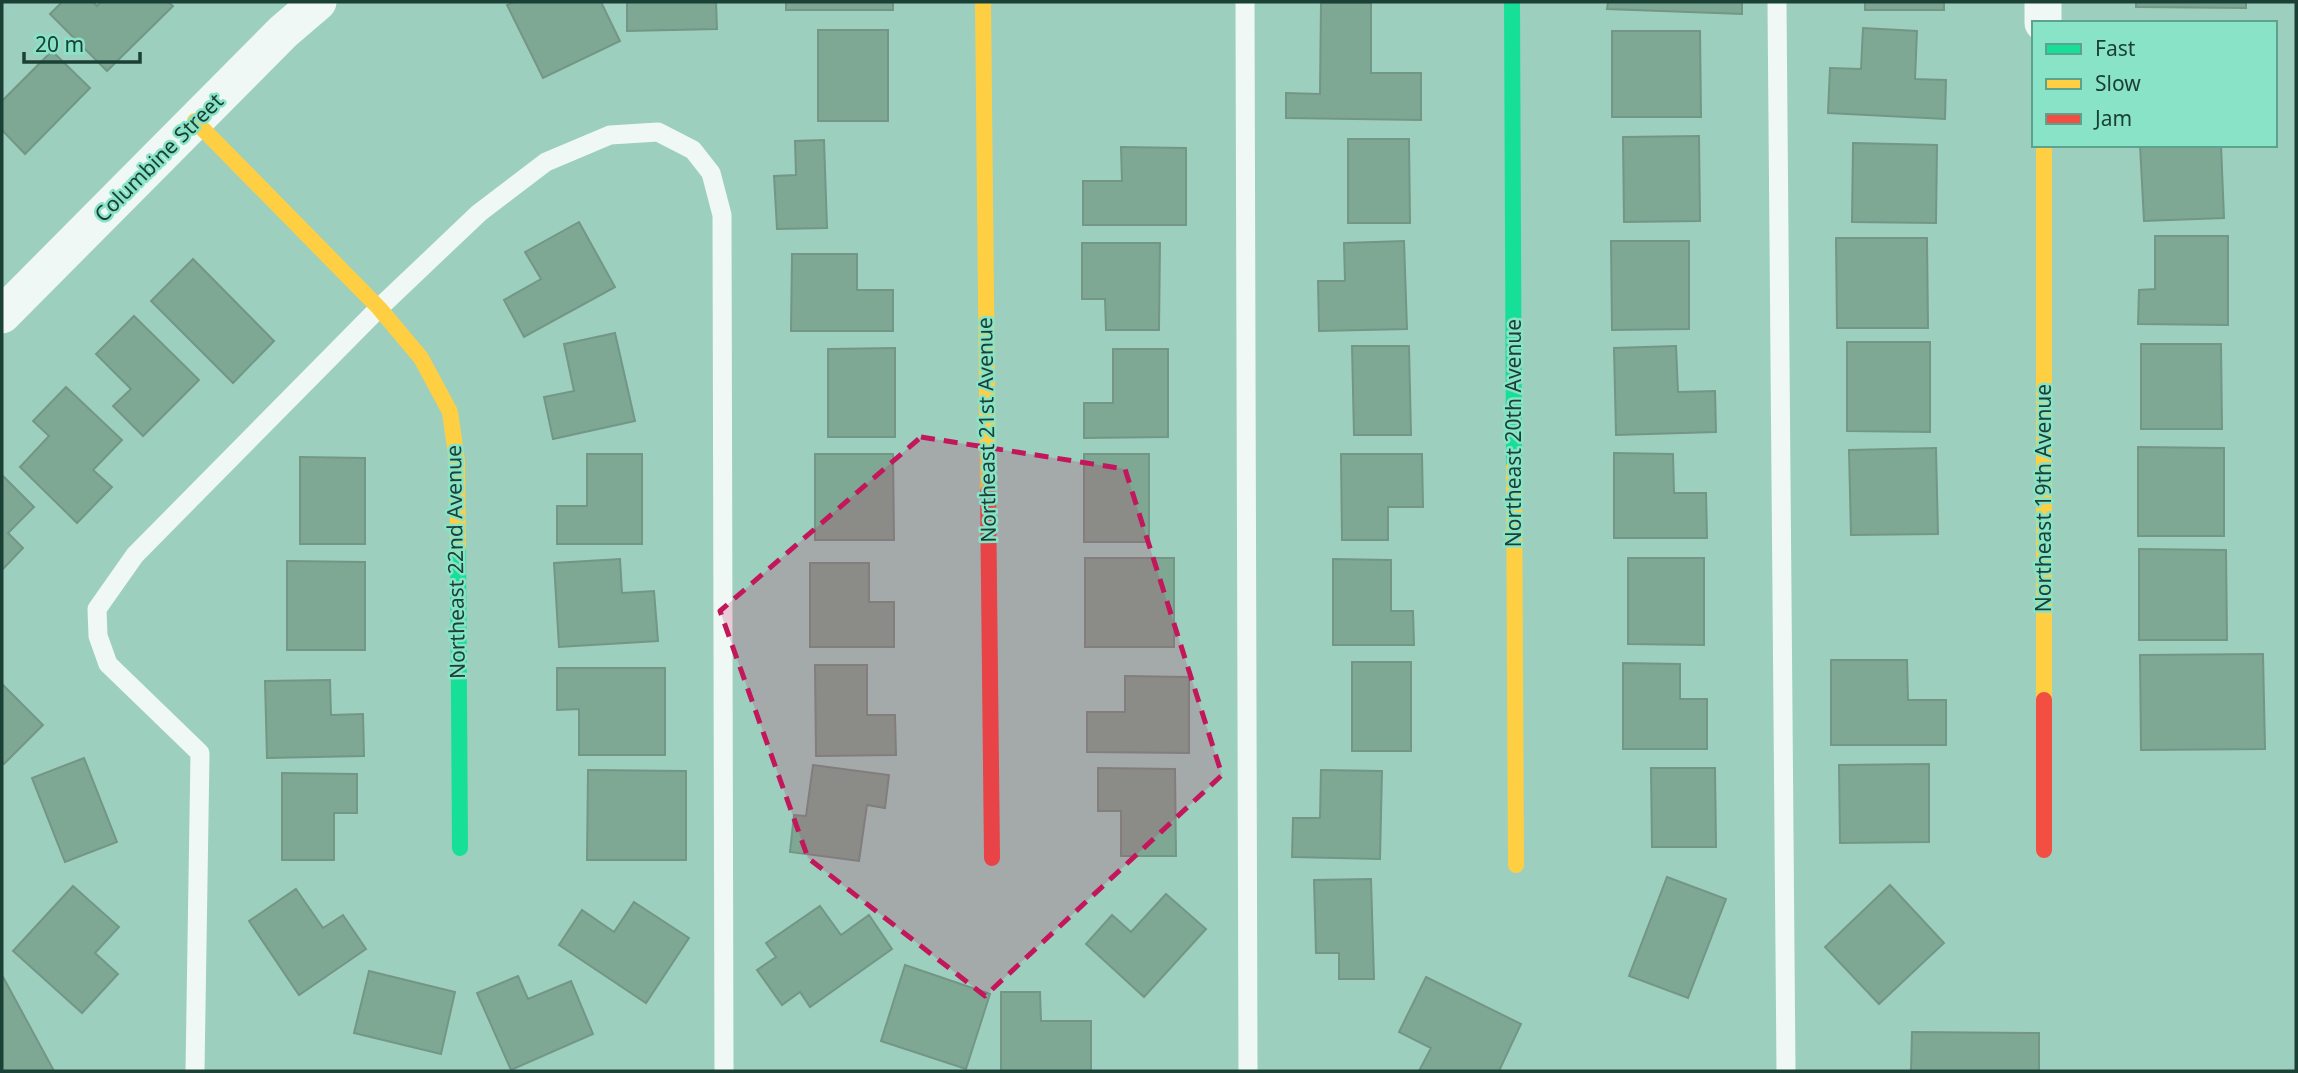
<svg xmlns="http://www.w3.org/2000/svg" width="2298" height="1073" font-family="'Noto Sans',sans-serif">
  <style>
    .building { fill: #7ea894; stroke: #739686; stroke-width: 2 }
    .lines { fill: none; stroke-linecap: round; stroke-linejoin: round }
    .lane { stroke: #f0f8f5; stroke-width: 19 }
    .street { stroke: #f0f8f5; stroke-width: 37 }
    .fast { stroke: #16e098; stroke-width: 16 }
    .slow { stroke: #ffcf43; stroke-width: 16 }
    .jam { stroke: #f24e42; stroke-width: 16 }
    .marked { fill: #c2185b; fill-opacity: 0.2; stroke: #c2185b; stroke-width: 5; stroke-dasharray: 14 9; stroke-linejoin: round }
    .labels { text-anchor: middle; stroke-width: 5; stroke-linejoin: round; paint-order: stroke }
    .street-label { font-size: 21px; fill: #1b4136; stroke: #89e3c7 }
  </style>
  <rect width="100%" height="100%" fill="#9dcfbf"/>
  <path class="building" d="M 62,2 L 93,2 L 97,6 L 101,2 L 168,2 L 173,6 L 107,71 L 50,14 Z
    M 514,2 L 601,2 L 620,41 L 543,78 L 507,5 Z
    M 627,2 L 716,2 L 717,29 L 627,31 Z
    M 786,2 L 893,2 L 893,10 L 786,10 Z
    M 1608,2 L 1742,2 L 1742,14 L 1607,9 Z
    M 1865,2 L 1944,2 L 1944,10 L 1865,10 Z
    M 2136,2 L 2246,2 L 2246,8 L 2136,7 Z
    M 1321,3 L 1371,3 L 1371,73 L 1421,73 L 1421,120 L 1286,118 L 1286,93 L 1320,94 Z
    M 1863,28 L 1917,31 L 1915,79 L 1946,80 L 1945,119 L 1828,113 L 1830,68 L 1861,69 Z
    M 818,30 L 888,30 L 888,121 L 818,121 Z
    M 1612,31 L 1700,31 L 1701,117 L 1612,117 Z
    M 52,51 L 90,88 L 25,154 L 2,130 L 2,101 Z
    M 1699,136 L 1700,221 L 1624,222 L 1623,137 Z
    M 1348,139 L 1409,139 L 1410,223 L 1348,223 Z
    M 824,140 L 827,228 L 777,229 L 774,176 L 796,175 L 795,141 Z
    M 1853,143 L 1937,145 L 1936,223 L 1852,222 Z
    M 2140,145 L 2221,145 L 2224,218 L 2144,221 Z
    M 1121,147 L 1186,148 L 1186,225 L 1083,225 L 1083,181 L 1122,181 Z
    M 579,222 L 615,287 L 524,337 L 504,300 L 541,279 L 525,252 Z
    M 2155,236 L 2228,236 L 2228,325 L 2138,324 L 2139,290 L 2155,289 Z
    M 1836,238 L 1927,238 L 1928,328 L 1837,328 Z
    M 1404,241 L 1407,329 L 1319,331 L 1318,281 L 1345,281 L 1344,243 Z
    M 1611,241 L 1689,241 L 1689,329 L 1612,330 Z
    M 1082,243 L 1160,243 L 1159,330 L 1106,330 L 1105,299 L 1082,299 Z
    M 792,254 L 857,254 L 857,290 L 893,290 L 893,331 L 791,331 Z
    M 193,259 L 274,341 L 233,383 L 151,301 Z
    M 134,316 L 199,380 L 143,436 L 113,406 L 131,389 L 96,354 Z
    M 615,333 L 635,421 L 553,439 L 544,397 L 574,391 L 564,344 Z
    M 1847,342 L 1930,342 L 1930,432 L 1847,431 Z
    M 2141,344 L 2221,344 L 2222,429 L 2141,429 Z
    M 1352,346 L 1409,346 L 1411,435 L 1354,435 Z
    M 1676,346 L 1678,392 L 1715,391 L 1716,432 L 1616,435 L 1614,348 Z
    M 895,348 L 895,437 L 828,437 L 828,349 Z
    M 1113,349 L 1168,349 L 1168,437 L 1084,438 L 1084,403 L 1113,403 Z
    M 66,387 L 122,440 L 93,470 L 112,487 L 77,523 L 20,467 L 49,436 L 33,421 Z
    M 2138,447 L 2224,448 L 2224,536 L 2138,536 Z
    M 1936,448 L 1938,534 L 1851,535 L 1849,450 Z
    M 1614,453 L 1673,454 L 1674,493 L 1706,493 L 1707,538 L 1614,538 Z
    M 587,454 L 642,454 L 642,544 L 557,544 L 557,506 L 587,506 Z
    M 815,454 L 893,454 L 894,540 L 815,540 Z
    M 1084,454 L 1149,454 L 1149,542 L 1084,542 Z
    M 1341,454 L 1422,454 L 1423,507 L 1388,507 L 1388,540 L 1342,540 Z
    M 300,457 L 365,458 L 365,544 L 300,544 Z
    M 2,475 L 34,507 L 8,533 L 23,548 L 2,570 Z
    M 2139,549 L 2226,550 L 2227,640 L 2139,640 Z
    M 1085,558 L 1174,558 L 1174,647 L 1085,647 Z
    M 1628,558 L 1704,558 L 1704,645 L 1628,644 Z
    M 620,559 L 622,593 L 654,591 L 658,641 L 559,647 L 554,563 Z
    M 1333,559 L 1391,560 L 1391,611 L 1413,611 L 1414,645 L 1333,645 Z
    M 287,561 L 365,562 L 365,650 L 287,650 Z
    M 810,563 L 869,563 L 869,602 L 894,602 L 894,647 L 810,647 Z
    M 2263,654 L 2265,749 L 2141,750 L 2140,655 Z
    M 1831,660 L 1907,660 L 1908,700 L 1946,700 L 1946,745 L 1831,745 Z
    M 1352,662 L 1411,662 L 1411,751 L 1352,751 Z
    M 1623,663 L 1680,664 L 1680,699 L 1707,699 L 1707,749 L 1623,749 Z
    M 815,665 L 867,665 L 867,715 L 895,715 L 896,755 L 816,756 Z
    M 557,668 L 665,668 L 665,755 L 579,755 L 579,709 L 557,710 Z
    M 1125,676 L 1189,677 L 1189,753 L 1087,752 L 1087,712 L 1125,712 Z
    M 330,680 L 331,715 L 363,714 L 364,756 L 267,758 L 265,681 Z
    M 2,684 L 43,725 L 4,764 L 2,761 Z
    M 84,758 L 117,842 L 65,862 L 32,778 Z
    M 1929,764 L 1929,842 L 1840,843 L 1839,765 Z
    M 813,765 L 889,775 L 885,808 L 867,805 L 859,861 L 790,852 L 794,815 L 806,816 Z
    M 1098,768 L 1175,769 L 1176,856 L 1121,856 L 1121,811 L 1098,811 Z
    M 1651,768 L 1715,768 L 1716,847 L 1652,847 Z
    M 588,770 L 686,771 L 686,860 L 587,860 Z
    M 1321,770 L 1382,771 L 1380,859 L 1292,857 L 1293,818 L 1320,818 Z
    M 282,773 L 357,774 L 357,813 L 334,813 L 334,860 L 282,860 Z
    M 1667,877 L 1726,899 L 1688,998 L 1629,976 Z
    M 1371,879 L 1374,979 L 1339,979 L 1339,953 L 1316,953 L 1314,880 Z
    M 1890,885 L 1944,943 L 1879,1004 L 1825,947 Z
    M 73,886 L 119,927 L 95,953 L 118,974 L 82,1013 L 13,951 Z
    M 296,889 L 323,928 L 343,915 L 366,949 L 299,995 L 249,921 Z
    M 1166,894 L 1206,929 L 1144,997 L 1086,944 L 1112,915 L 1131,932 Z
    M 634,902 L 689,938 L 646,1003 L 559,945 L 582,910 L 614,932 Z
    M 820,906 L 841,935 L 869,915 L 892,949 L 810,1007 L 800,992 L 782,1005 L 757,970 L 776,957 L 766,943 Z
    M 905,965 L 990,994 L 966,1069 L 881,1041 Z
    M 369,971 L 455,992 L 441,1054 L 354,1033 Z
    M 2,975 L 54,1071 L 2,1071 Z
    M 518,976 L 528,999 L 571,981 L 593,1034 L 511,1070 L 477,993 Z
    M 1426,977 L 1521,1024 L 1499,1071 L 1419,1071 L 1431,1048 L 1399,1032 Z
    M 1001,992 L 1040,992 L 1041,1021 L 1091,1021 L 1091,1071 L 1001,1071 Z
    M 1912,1032 L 2039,1033 L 2039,1071 L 1911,1071 Z"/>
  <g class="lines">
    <path class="lane" d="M 1245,2 L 1248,1071
      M 1777,2 L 1786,1071
      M 195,1071 L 200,753 L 108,664 L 98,636 L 97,609 L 135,555 L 379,308 L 479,213 L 546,162 L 610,135 L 658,132 L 693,150 L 711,173 L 722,215 L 724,1071"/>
    <path class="street" d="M 2043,2 L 2043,23
      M 2,315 L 283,32 L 318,2"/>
    <path class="fast" d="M 1512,2 L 1514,467
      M 458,547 L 460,848"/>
    <path class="slow" d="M 983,2 L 988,492
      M 195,121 L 379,308 L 421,358 L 450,412 L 457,461 L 458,547
      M 2044,145 L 2044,700
      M 1514,467 L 1516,865"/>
    <path class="jam" d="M 988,492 L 992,858
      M 2044,700 L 2044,850"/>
  </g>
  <path class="marked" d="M 921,437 L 1125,469 L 1222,775 L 985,996 L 808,858 L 720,611 Z"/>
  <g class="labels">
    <g class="street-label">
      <text transform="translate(159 158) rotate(-45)" y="7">Columbine Street</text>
      <text transform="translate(987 430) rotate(-91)" y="7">Northeast 21st Avenue</text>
      <text transform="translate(1514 433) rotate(-90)" y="7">Northeast 20th Avenue</text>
      <text transform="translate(2044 498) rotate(-90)" y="7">Northeast 19th Avenue</text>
      <text transform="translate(456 562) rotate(-91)" y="7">Northeast 22nd Avenue</text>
    </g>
  </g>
  <rect width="2298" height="1073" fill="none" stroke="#1b4136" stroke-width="7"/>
  <rect x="2032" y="21" width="245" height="126" fill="#89e3c7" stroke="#5da28d" stroke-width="2"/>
  <rect x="2046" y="44" width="35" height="10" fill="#16e098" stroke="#5da28d" stroke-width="2"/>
  <text x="2095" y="56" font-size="21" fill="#1b4136">Fast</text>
  <rect x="2046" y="79" width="35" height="10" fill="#ffcf43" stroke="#5da28d" stroke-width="2"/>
  <text x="2095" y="91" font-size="21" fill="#1b4136">Slow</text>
  <rect x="2046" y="114" width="35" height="10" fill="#f24e42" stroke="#5da28d" stroke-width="2"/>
  <text x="2095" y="126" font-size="21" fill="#1b4136">Jam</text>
  <path d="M24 52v10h116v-10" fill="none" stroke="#1b4136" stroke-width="3.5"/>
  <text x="35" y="52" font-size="21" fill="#1b4136" stroke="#89e3c7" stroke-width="5" paint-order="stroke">20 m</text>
</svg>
